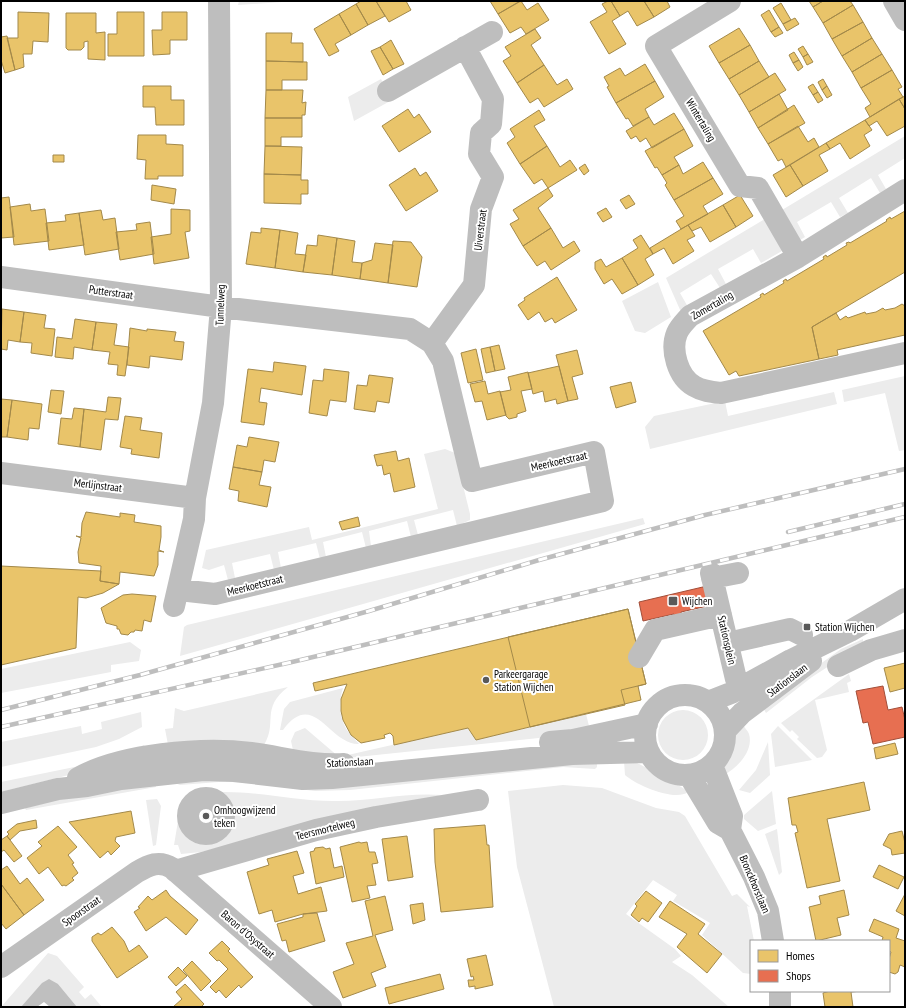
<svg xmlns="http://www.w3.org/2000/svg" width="906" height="1008" font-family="'PT Sans Narrow',sans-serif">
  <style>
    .green { fill: #ececec }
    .water { fill: #bfbfbf }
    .homes { fill: #e9c46a; stroke: #a3894a }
    .shops { fill: #e76f51; stroke: #a24e39 }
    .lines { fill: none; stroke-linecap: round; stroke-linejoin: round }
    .minor { stroke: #bebebe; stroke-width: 22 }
    .rail-casing { stroke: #bebebe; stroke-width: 4.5 }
    .rail { stroke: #fff; stroke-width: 3; stroke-dasharray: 9; stroke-linecap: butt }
    .poi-dot { fill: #595959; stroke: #fff; stroke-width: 1.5 }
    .labels { text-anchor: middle; stroke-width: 4; stroke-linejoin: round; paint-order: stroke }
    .street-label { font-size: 11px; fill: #000; stroke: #fff }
    .poi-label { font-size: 11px; fill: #000; stroke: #fff; text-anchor: start }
  </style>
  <rect width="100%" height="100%" fill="#fff"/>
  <path class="green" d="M 239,1 L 296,1 L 238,5 Z
    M 381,79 L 392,100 L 354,121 L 348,97 Z
    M 905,136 L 905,158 L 878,175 L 886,189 L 880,193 L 871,178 L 839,198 L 848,213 L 840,217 L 831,202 L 797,222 L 805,237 L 800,240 L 782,210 Z
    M 768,217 L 782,251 L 761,263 L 753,249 L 718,269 L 726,284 L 720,288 L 711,274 L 680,293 L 688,307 L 681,312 L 666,278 Z
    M 658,282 L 671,317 L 645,333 L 635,331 L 622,301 Z
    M 905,376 L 905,450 L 899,451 L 885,393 L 844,402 L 842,390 Z
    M 834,392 L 837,404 L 650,449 L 645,427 L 654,416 L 725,401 L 728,416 Z
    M 445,449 L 455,453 L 470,514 L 470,520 L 457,526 L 453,510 L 414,520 L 418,535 L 411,537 L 407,521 L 369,531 L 371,546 L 366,548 L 362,532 L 323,542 L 326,557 L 320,559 L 316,543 L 278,552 L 281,568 L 274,570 L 270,554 L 232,563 L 235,578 L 228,580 L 224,565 L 209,570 L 202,568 L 206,550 L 309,527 L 312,540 L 438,509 L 424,454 Z
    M 643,518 L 645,524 L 180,656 L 184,627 L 187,625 Z
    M 863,639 L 863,644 L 812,677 L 766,713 L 762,706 L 841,649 Z
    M 130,642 L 141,650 L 139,661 L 111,665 L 111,672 L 1,693 L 1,669 Z
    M 849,674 L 851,681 L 847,683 L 849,692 L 815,700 L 827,750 L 822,757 L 817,758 L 797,739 L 799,737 L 792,730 L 790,732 L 781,723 Z
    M 288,687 C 260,709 278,722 264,745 L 169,750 L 165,729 L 173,728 L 175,708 L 184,711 Z
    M 343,688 C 338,703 339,721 350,734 C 353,738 357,741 359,744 C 329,745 314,688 283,730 L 280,730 L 284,709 L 290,702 Z
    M658 735a25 25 0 1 1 50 0a25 25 0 1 1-50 0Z
    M 141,712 L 142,727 L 119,739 L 96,747 L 1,767 L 1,742 L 81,726 L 82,734 L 102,729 L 101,722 Z
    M 586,714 L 590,730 L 567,735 L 338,759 L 293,750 L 291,741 L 295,732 L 305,728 L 339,757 L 467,728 L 476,740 Z
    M 742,723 C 744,727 748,731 749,734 C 754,751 737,768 724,775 C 723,757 732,737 742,723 Z
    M 778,726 L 812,760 L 775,767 L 771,734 Z
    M 768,742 L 770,775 L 750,793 L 739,790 L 756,770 Z
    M 144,745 L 146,748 L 69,775 L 1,792 L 1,782 L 94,763 Z
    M 597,758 L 597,767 L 595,769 L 563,767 L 350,790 L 315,791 L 232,781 L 180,785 L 175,783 L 208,774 Z
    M 624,761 C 640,761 647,769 661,777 C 670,783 680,784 688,792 C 675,802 636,785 625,775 Z
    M 155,779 L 156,787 L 26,810 L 25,808 L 108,787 Z
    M 563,785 L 602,788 L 656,808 L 679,812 L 685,816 L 732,896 L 737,894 L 750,907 L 747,906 L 754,941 L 751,941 L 751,974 L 743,973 L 702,935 L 710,923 L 673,901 L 677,895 L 653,880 L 626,914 L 675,949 L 681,956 L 672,962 L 692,975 L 729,1007 L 554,1007 L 517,867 L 508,791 Z
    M 772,791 L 776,824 L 758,831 L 744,819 L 744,815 Z
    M 220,792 C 260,791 298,802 338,801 C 373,801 407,792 442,795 L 201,852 L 181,854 L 178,845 L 174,845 L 178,821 C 196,877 263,819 220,792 Z
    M 157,799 L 161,806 L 156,845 L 153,846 L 146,800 Z
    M 777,829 L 782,872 L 779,875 L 765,834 Z
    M 48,953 L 57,956 L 84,987 L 79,992 L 85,999 L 91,994 L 102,1007 L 77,1007 L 58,984 L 21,1007 L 1,1007 Z"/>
  <path class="water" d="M 49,979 L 58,984 L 77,1007 L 50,1007 L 44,1002 L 37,1007 L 21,1007 L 42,983 Z"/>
  <path class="homes" d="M 361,1 L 376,1 L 385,16 L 368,25 L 356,4 Z
    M 376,1 L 406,1 L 411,10 L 389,22 Z
    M 490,1 L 520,1 L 498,14 Z
    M 521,1 L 527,10 L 538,3 L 549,20 L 526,34 L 521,27 L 510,33 L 498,14 Z
    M 608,1 L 611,1 L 620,16 L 612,21 L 626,44 L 609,54 L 590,22 L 607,12 L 602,4 Z
    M 611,1 L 644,1 L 654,17 L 637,26 L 628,11 L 620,16 Z
    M 644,1 L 667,1 L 670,7 L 654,17 Z
    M 809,1 L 823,1 L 813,7 Z
    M 823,1 L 850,1 L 853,5 L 823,23 L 813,7 Z
    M 781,3 L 791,20 L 783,24 L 773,8 Z
    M 356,4 L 368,25 L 351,35 L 339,14 Z
    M 853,5 L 863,22 L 832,39 L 823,23 Z
    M 769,10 L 779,27 L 771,32 L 761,15 Z
    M 18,12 L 49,13 L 48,42 L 33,41 L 32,54 L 23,54 L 24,67 L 15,70 L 7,38 L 18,38 Z
    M 117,12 L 144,12 L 144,56 L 108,56 L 108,34 L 117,34 Z
    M 162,12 L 187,12 L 187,40 L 170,40 L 170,54 L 153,55 L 152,30 L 162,30 Z
    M 66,13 L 96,13 L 96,33 L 105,32 L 105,60 L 88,59 L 88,41 L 84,42 L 84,47 L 81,50 L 68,50 L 66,48 Z
    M 339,14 L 351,35 L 335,44 L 339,51 L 329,56 L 314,29 Z
    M 795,18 L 799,24 L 787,31 L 783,24 Z
    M 863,22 L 872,38 L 842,56 L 832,39 Z
    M 779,27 L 783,33 L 775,37 L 771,32 Z
    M 739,28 L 750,45 L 719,63 L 709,46 Z
    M 535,29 L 541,38 L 531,45 L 544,65 L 517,83 L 503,61 L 511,56 L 505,47 Z
    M 266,33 L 292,33 L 291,43 L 303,43 L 303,62 L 266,61 Z
    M 7,36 L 15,70 L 5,73 L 1,60 L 1,37 Z
    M 872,38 L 882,54 L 852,72 L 842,56 Z
    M 391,40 L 404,64 L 393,69 L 380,47 Z
    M 750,45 L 759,61 L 729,79 L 719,63 Z
    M 803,46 L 808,54 L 803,57 L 798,49 Z
    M 380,47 L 393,69 L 383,75 L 371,51 Z
    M 794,52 L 799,60 L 793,63 L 789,55 Z
    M 808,54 L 813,62 L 807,65 L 803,57 Z
    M 882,54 L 892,70 L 861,88 L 852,72 Z
    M 799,60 L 803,67 L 798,71 L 793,63 Z
    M 266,61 L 307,62 L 307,80 L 282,80 L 282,90 L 266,90 Z
    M 759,61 L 769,77 L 739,95 L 729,79 Z
    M 645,64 L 655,81 L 616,103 L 607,87 L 609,86 L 604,77 L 620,68 L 625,76 Z
    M 544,65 L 557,85 L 567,79 L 573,89 L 544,107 L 538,98 L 530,103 L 517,83 Z
    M 892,70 L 902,87 L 898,89 L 903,97 L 870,117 L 865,108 L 871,104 L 861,88 Z
    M 775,73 L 786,90 L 749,112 L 739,95 Z
    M 823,79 L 827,86 L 822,90 L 818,82 Z
    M 655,81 L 664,97 L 645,109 L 649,117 L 633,126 L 628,118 L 626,119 L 616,103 Z
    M 813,84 L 818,92 L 813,95 L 808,87 Z
    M 143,86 L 171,86 L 171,100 L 184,100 L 184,125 L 156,125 L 155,107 L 143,107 Z
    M 827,86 L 832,95 L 827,98 L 822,90 Z
    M 266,90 L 303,90 L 302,103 L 306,102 L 305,115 L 302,115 L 302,118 L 265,118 Z
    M 818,92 L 823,100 L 818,103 L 813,95 Z
    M 779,94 L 788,110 L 758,128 L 749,112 Z
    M 905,96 L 905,109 L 899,99 Z
    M 899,99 L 905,109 L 905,126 L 887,136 L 877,121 L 869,126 L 865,120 Z
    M 794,105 L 805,123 L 768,144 L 758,128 Z
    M 408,109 L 414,118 L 419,114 L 431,132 L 399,152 L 382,126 Z
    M 539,110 L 545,120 L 534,126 L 547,146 L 520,164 L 507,143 L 515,137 L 510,129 Z
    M 674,113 L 684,129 L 652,148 L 646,138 L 640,142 L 636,136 L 631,139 L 626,131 L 649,117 L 654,125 Z
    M 265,118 L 302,118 L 302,137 L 281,137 L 281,146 L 265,146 Z
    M 865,120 L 872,130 L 864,135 L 870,146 L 850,159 L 840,143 L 830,149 L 826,143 Z
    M 798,126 L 808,142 L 814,138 L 819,147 L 786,167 L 782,159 L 778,161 L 768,144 Z
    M 684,129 L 693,146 L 674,157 L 679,165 L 662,175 L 657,167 L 655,168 L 645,151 Z
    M 138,135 L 166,135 L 166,144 L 183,145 L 183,176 L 158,176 L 158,179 L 145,179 L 146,160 L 137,159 Z
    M 826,143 L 830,149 L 819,155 L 828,171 L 803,186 L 790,165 Z
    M 265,146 L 302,147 L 301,175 L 264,174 Z
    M 547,146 L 560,167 L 570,160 L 577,170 L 548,188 L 542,179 L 534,184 L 520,164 Z
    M 53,155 L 64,155 L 64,162 L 53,162 Z
    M 703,162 L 713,178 L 674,200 L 665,185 L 667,183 L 662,175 L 679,165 L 683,174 Z
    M 585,164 L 589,171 L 584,175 L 579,168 Z
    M 790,165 L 803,186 L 786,197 L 773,175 Z
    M 415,168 L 420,176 L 426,172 L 438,191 L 406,211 L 389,185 Z
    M 264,174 L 301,175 L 301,180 L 308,180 L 308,194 L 301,194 L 301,204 L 264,203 Z
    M 713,178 L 723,194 L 703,206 L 708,214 L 681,229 L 676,221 L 684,216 L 674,200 Z
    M 152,185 L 176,189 L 174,204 L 151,200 Z
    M 548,188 L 553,196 L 538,208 L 551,228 L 523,246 L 510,224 L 519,219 L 513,210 Z
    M 629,195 L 635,204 L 626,209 L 620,200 Z
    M 740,195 L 753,216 L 736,227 L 723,205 Z
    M 9,197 L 14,237 L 1,238 L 1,198 Z
    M 30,204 L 31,211 L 45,209 L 49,241 L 14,245 L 10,207 Z
    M 723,205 L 736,227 L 710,242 L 701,227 L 692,231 L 688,225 Z
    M 606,208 L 612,217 L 603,222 L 597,213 Z
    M 171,209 L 190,210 L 190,231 L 185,232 L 189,258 L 154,264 L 151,237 L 171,234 Z
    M 101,210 L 103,220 L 115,218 L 119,249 L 85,255 L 79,213 Z
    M 905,211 L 905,272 L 812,327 L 819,359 L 739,376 L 736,371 L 729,375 L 703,331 L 761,297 L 760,295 L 763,293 L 764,295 L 784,283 L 783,281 L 786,279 L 787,281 L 824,259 L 823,257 L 826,255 L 827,257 L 847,245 L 846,243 L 849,242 L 850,243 L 887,221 L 886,220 L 890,217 L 891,219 Z
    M 79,213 L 84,245 L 49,250 L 46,223 L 66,221 L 65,215 Z
    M 150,222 L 154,254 L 120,260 L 116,232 L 137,230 L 136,224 Z
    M 688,225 L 695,236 L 687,240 L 694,251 L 673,264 L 664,248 L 653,254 L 650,248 Z
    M 261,228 L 280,230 L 275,268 L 246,264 L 251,232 L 261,233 Z
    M 551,228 L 563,248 L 574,241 L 580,251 L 551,270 L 545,261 L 537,266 L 523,246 Z
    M 280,230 L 298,233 L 295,254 L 306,255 L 303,272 L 275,268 Z
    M 318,235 L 337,238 L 332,275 L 303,272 L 307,245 L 317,246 Z
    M 641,235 L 653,254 L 645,259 L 654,275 L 638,285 L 622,258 L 638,248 L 633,240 Z
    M 337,238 L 355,241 L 352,262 L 362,263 L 360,279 L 332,275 Z
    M 393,241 L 411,242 L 422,257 L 417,287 L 388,283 Z
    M 375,243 L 393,245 L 388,283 L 360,279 L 362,263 L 372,260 Z
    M 622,258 L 638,285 L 622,294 L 612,279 L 604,284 L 595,269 L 595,262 L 601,259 L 606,267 Z
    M 557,277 L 577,310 L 555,323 L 552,318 L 545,322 L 539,312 L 528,320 L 518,305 L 525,300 L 524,298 Z
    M 902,304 L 905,306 L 905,335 L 837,350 L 838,355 L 819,359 L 812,327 L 836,313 L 840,320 L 846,316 L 848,318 L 865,312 L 866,314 L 876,312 L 883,308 L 885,310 L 895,308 Z
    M 2,309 L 24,312 L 20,342 L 8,340 L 7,350 L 1,349 Z
    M 24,312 L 46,315 L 44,328 L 55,329 L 52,356 L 31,353 L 32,343 L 20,342 Z
    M 75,319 L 96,322 L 92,350 L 74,347 L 73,359 L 55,357 L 57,337 L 72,339 Z
    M 96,322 L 117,324 L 114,345 L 129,347 L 125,376 L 117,375 L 118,365 L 108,364 L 110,352 L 92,350 Z
    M 130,328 L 147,331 L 147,329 L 176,332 L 174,341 L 184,342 L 182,360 L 150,356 L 149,368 L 127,365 Z
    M 499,345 L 505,369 L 495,371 L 490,347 Z
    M 490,347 L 495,371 L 486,373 L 481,349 Z
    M 476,349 L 483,380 L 468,383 L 461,353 Z
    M 577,350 L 583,374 L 572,377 L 578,399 L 568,401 L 556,355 Z
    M 274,362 L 306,366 L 302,395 L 261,388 L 259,402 L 267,403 L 264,425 L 241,422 L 248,369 L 273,372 Z
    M 559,366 L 568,401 L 557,404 L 556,399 L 545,402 L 543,391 L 533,394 L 528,373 Z
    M 324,369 L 349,372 L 346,402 L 330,400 L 327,416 L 309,413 L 313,380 L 323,381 Z
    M 528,372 L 532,389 L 521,391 L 526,411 L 517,414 L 517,417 L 509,419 L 506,416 L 500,392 L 511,390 L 508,377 Z
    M 369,375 L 393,378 L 389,403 L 377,401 L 375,412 L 354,409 L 357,385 L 367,386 Z
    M 485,381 L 488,394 L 500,391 L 506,415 L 487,420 L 482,401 L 475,402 L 470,384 Z
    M 631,382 L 636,402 L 616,408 L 610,387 Z
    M 51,390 L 64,391 L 61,414 L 48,412 Z
    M 108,397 L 121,398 L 118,420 L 105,419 L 101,450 L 80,447 L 84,409 L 106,412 Z
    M 1,399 L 12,400 L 7,437 L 1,437 Z
    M 12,400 L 42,404 L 39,429 L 29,428 L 28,440 L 7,437 Z
    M 74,408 L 84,409 L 80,447 L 58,444 L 61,418 L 72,419 Z
    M 125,416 L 142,418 L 140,430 L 162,433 L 159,458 L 131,454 L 132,449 L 120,447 Z
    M 249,437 L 279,442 L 275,462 L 264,460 L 262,472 L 233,467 L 237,445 L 247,447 Z
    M 396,451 L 398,461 L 409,458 L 415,487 L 394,492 L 390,473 L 384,475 L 382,465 L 377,466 L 374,455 Z
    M 233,467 L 262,472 L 259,485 L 271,487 L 267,507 L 238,501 L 239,491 L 229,489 Z
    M 86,512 L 120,517 L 120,513 L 135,515 L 134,522 L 161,526 L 161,537 L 159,550 L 164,552 L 158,551 L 158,565 L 154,576 L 120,572 L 119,584 L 100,581 L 101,566 L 79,563 L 78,552 L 81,538 L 76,536 L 81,537 L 82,523 Z
    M 358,517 L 360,526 L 342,530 L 339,522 Z
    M 1,566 L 101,571 L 100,581 L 119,584 L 103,593 L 86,598 L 78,597 L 76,648 L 1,665 Z
    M 132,594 L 156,596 L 151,622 L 144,620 L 142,631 L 135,630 L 134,632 L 131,632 L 128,635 L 121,634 L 119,629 L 117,629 L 117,626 L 106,623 L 101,608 L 123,595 Z
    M 628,609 L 646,684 L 638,686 L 641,700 L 476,740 L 468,728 L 394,745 L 393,736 L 390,733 L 384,735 L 385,738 L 361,743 L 351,735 L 343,720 L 341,711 L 341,699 L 347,684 L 315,691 L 313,683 Z
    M 628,609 L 646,684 L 621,690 L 625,705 L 530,727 L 508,637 Z
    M 905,663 L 905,688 L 890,692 L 884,668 Z
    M 895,743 L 898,754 L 876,759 L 874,748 Z
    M 864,782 L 870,810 L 827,819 L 840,881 L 807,888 L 795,833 L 798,832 L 796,825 L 792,825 L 788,798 Z
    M 131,811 L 135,833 L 116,837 L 115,841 L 120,846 L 111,855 L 108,851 L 100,858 L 69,822 Z
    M 36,820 L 37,828 L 20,831 L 10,840 L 7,836 L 9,834 L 7,832 L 17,824 Z
    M 485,825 L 487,845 L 489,845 L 493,907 L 441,912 L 435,862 L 434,829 Z
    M 58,826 L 77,847 L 68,855 L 74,863 L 72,864 L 78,873 L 72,878 L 74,880 L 66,886 L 64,885 L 62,886 L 48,867 L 39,874 L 27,858 L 42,846 L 38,842 Z
    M 902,831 L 905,843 L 905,853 L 892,855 L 891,849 L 883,845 L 889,834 Z
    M 7,836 L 22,856 L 14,862 L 4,850 L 1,852 L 1,840 Z
    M 407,836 L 413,877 L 388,881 L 382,839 Z
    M 359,842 L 361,843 L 367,842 L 369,852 L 375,852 L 378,863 L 372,864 L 376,885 L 367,886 L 370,898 L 352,902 L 340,847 Z
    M 323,847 L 326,849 L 330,848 L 334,868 L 342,866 L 344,877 L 316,884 L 310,852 L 314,851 L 315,848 Z
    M 297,851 L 304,873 L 293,876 L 298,894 L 321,887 L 327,911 L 303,914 L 275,922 L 272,910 L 259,914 L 247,872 L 269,865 L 267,859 Z
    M 879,865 L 904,877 L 898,889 L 873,877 Z
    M 7,866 L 20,884 L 27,878 L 44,900 L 24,915 L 1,884 L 1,870 Z
    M 1,884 L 24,915 L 6,929 L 1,923 Z
    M 166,890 L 170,896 L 198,920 L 186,935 L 166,917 L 146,931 L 134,912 L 140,908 L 138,907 L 148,896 L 152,900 Z
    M 844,890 L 849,915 L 837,918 L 841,935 L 816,941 L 809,907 L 821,904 L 819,896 Z
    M 646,891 L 662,903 L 648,922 L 642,918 L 639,922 L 631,915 L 637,906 L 635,904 Z
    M 905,894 L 905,916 L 896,911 Z
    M 385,896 L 393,930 L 375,935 L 386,967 L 371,973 L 376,986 L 343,998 L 333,972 L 354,964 L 346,943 L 373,936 L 365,901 Z
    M 670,901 L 705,924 L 698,934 L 722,954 L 707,973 L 677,947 L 687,934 L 659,917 Z
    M 423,903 L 425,920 L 413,924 L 410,905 Z
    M 317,913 L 325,941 L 289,952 L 286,940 L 282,941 L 277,924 L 303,917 L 303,914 Z
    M 874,919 L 899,929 L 896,938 L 905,941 L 905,967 L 900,965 L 898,972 L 895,974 L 889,972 L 889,959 L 891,952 L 889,951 L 889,941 L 882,941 L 883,937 L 869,931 Z
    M 112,927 L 124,941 L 129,952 L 139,945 L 148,957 L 117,978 L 92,941 L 92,937 L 98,933 L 101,935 Z
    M 222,941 L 230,949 L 228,951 L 253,977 L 241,988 L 239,985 L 226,998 L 219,990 L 216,993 L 210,987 L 228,969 L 219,960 L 217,961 L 209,953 Z
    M 486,955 L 493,985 L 475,989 L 475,986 L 469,987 L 468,980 L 474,980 L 473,976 L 471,977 L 467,959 Z
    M 192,961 L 211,981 L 201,991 L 183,970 Z
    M 178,967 L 187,976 L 176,986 L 168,977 Z
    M 440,974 L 444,989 L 389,1004 L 385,988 Z
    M 185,984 L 204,1004 L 201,1007 L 173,1007 L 182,999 L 176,992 Z
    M 830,991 L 862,991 L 851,992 L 853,1007 L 825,1007 L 823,993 Z"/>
  <path class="shops" d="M 707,586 L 712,605 L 681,612 L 683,619 L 675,620 L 674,614 L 643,621 L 639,602 Z
    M 883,686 L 888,710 L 902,707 L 905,720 L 905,737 L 873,744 L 868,722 L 863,723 L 856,691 Z"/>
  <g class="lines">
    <path class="minor" d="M 730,1 L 656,46 L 740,186 L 758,188 L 798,257
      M 894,1 L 905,20
      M 388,91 L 492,32
      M 905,190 L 798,257 L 690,316 C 685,322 680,326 677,333 C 670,350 678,377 694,386 C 702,391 712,392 721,393 L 905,353
      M 1,277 L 221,307 L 410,329 L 432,343 L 443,361 L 472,481 L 594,452 L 603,501 L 215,594 L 179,590
      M 432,343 L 474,285 L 481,209 L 493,177 L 479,154 L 481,133 L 491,124 L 493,99 L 465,47
      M 1,473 L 195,498
      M 711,573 L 736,679 L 739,683
      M 712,578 L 738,573
      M 174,606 L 194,519 L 195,498 L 213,403 L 221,307 L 219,1
      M 728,643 L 790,629 L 802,635
      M 639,657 L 655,630 L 721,615
      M 838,666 L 871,650 L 905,640
      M645 735a40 40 0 1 1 80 0a40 40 0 1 1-80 0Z
      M 708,702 L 731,693 L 791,660 L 850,631 L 905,599
      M 725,731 L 742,713 L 811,661
      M 550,742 L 573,740 L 647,724
      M 712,765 L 732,816 L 730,830 L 754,877 L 768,911 L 773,941
      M 689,775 L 718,823 L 730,830
      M 78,778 C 121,754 201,747 251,753 C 282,757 313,766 344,764
      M188 816a18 18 0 1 1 36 0a18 18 0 1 1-36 0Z
      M 1,803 L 58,789 L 87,786 L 121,779 L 203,770 L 234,771 L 303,779 L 332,778 L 572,754 L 648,752
      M 175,871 L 316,830 L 376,817 L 478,800
      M 1,967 L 137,872 C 149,865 159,860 172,868 L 331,1007
      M 780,991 L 780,1007"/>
    <defs>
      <path id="rail" d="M 788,532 L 905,504
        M 1,710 L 140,675 L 369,611 L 539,560 L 705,515 L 905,469
        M 1,727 L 292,662 L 905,517"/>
    </defs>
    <use href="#rail" class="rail-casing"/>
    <use href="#rail" class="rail"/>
  </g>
  <g class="poi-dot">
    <rect x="668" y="596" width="10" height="10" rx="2"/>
    <rect x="803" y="623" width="8" height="8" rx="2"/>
    <circle cx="486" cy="680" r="4"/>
    <circle cx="206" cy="816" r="4"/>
  </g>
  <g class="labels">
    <g class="street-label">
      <text transform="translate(701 120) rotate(59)" y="4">Wintertaling</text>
      <text transform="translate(480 230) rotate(-83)" y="4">Uiverstraat</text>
      <text transform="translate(111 292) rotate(8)" y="4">Putterstraat</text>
      <text transform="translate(220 305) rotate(-88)" y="4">Tunnelweg</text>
      <text transform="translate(712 305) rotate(-30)" y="4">Zomertaling</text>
      <text transform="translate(559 461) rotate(-13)" y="4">Meerkoetstraat</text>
      <text transform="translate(98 485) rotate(7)" y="4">Merlijnstraat</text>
      <text transform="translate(255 585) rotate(-14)" y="4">Meerkoetstraat</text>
      <text transform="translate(727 640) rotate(77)" y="4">Stationsplein</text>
      <text transform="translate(787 680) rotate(-37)" y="4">Stationslaan</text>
      <text transform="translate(350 762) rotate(-3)" y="4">Stationslaan</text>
      <text transform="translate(325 829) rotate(-14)" y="4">Teersmortelweg</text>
      <text transform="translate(755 884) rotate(67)" y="4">Bronckhorstlaan</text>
      <text transform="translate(81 911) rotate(-35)" y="4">Spoorstraat</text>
      <text transform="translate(248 934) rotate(41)" y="4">Baron d'Osystraat</text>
    </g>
    <g class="poi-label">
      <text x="682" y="605">Wijchen</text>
      <text x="815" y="631">Station Wijchen</text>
      <text x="494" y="678">Parkeergarage<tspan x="494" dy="13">Station Wijchen</tspan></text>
      <text x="214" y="814">Omhoogwijzend<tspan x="214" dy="13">teken</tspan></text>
    </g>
  </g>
  <rect width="906" height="1008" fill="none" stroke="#000000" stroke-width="4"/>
  <rect x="750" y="940" width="140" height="52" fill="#ffffff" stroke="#999999"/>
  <rect x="758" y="950" width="20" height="12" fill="#e9c46a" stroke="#999999"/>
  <text x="786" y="960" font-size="12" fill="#000000">Homes</text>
  <rect x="758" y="970" width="20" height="12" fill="#e76f51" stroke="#999999"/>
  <text x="786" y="980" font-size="12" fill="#000000">Shops</text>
</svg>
